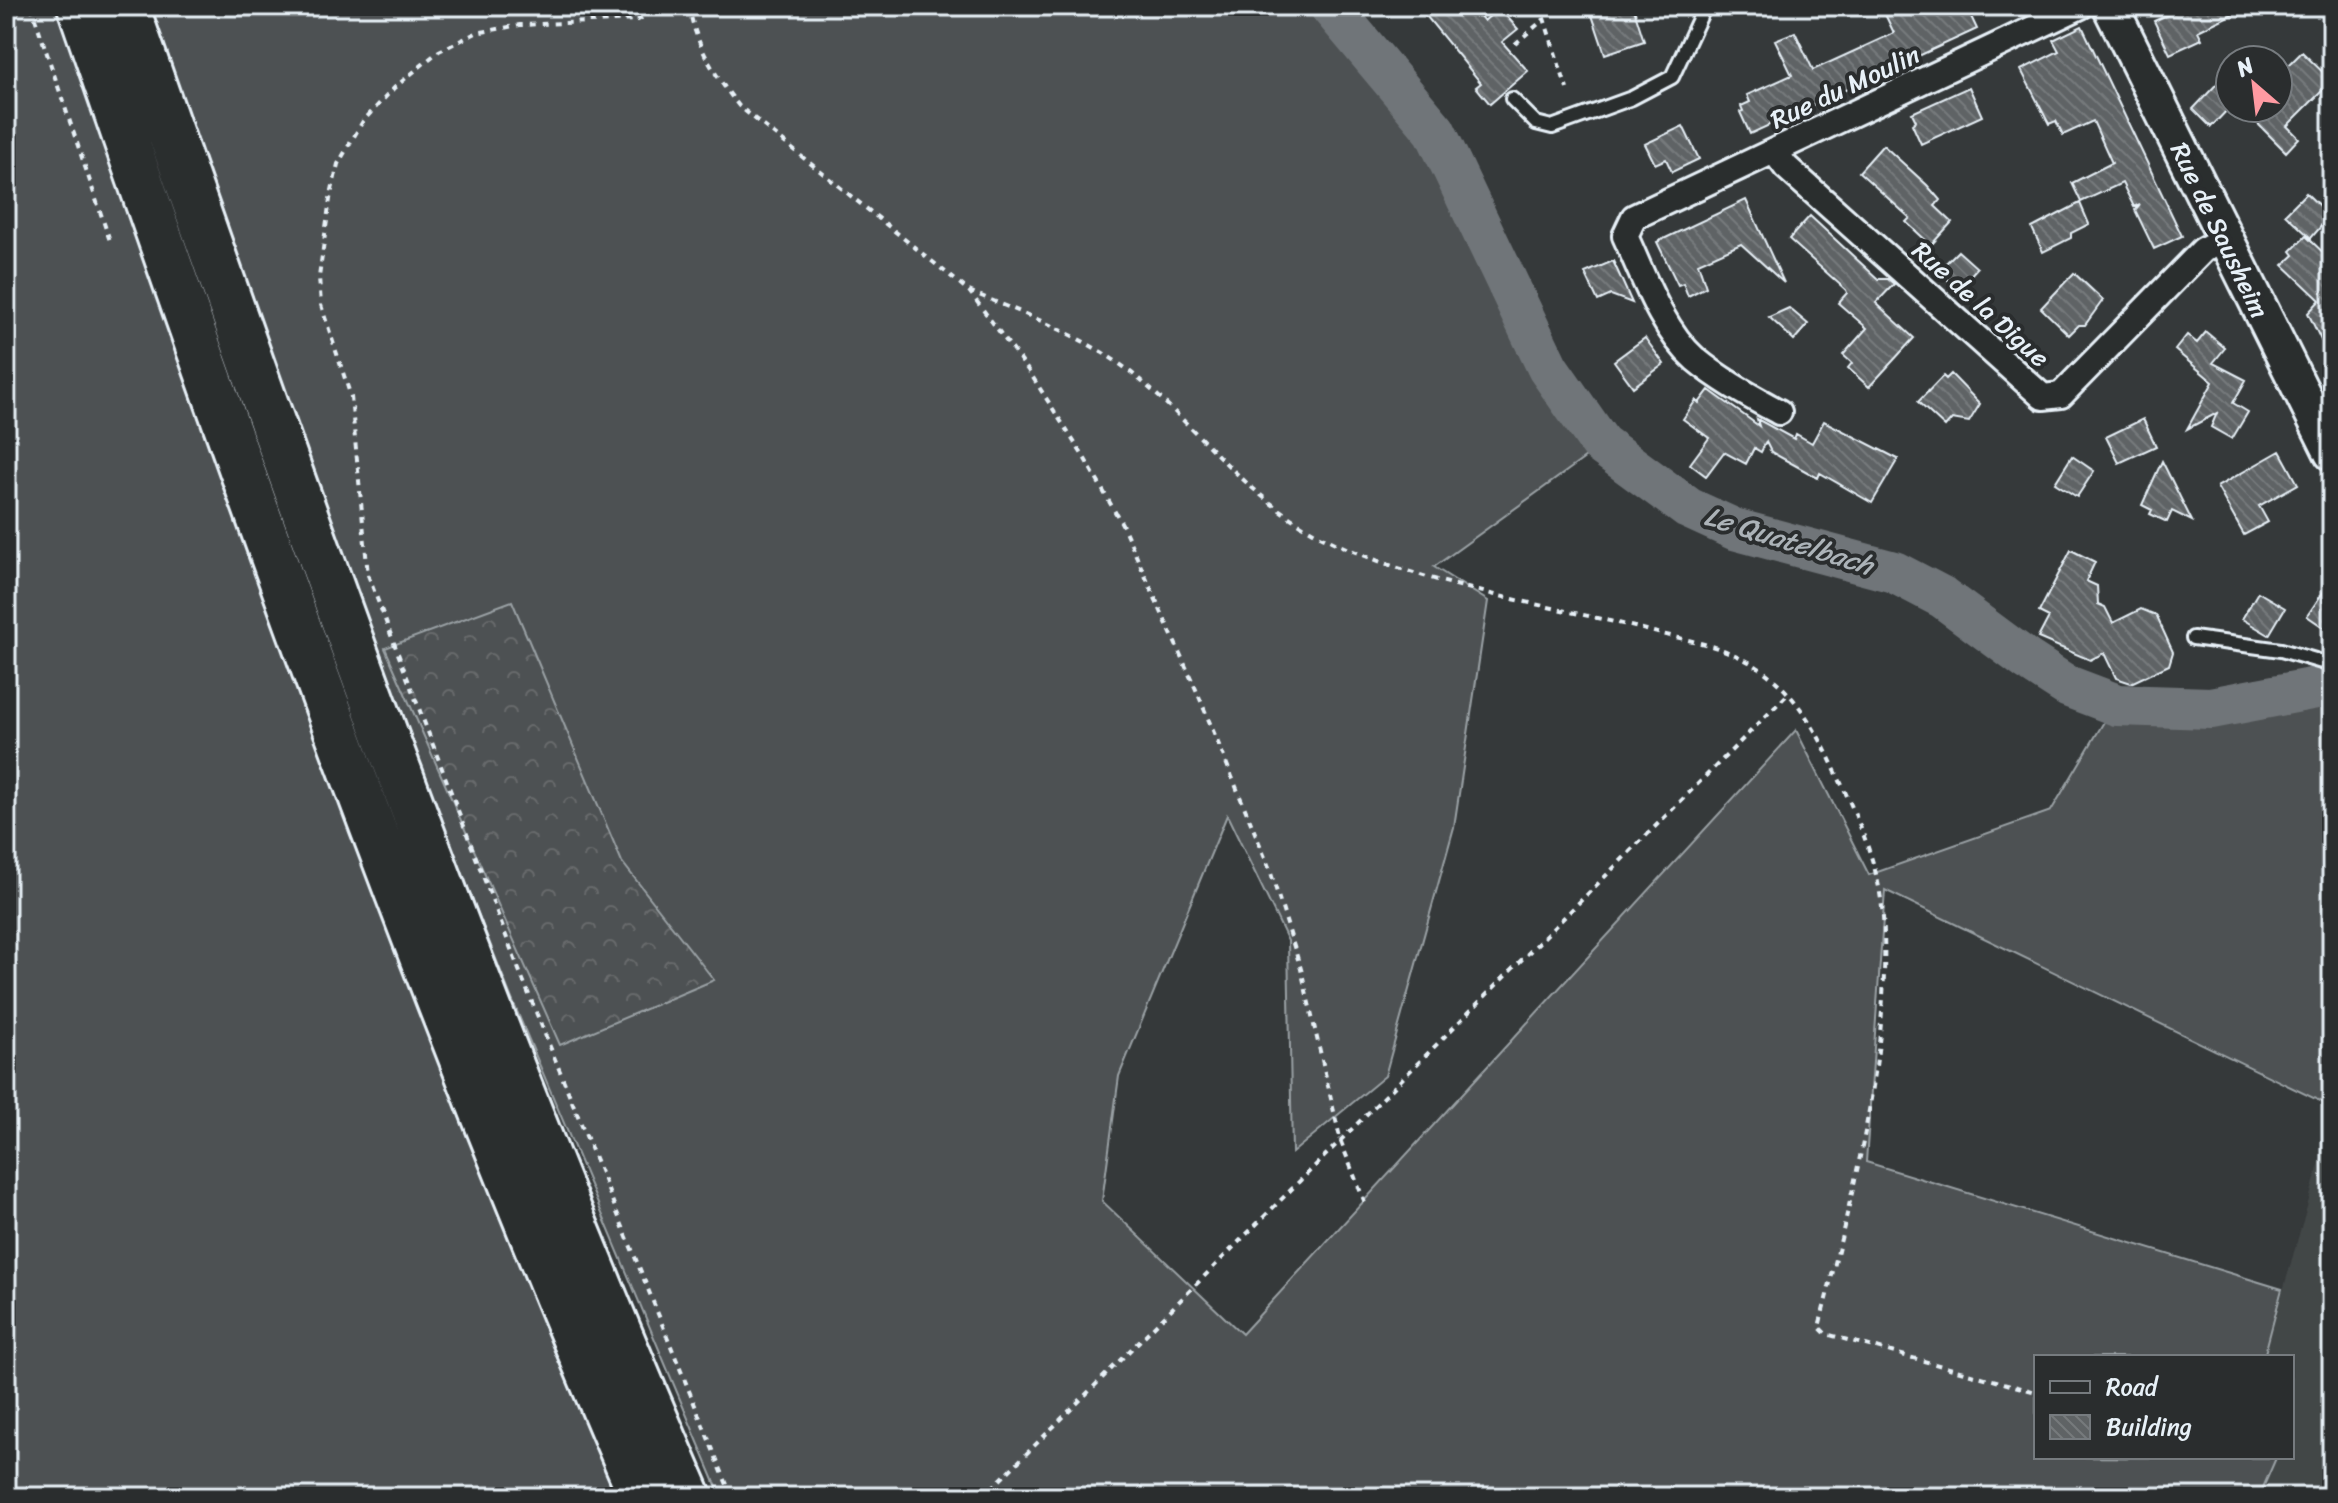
<svg xmlns="http://www.w3.org/2000/svg" width="2338" height="1503" font-family="Sriracha,sans-serif">
  <style>
    .built { fill: #424647 }
    .grass { fill: #4d5152; stroke: #9aa1a5; stroke-width: 2 }
    .forest { fill: url(#forest-crowns); stroke: #9aa1a5; stroke-width: 2 }
    .lines { fill: none; stroke-linecap: round; stroke-linejoin: round }
    .river { stroke: #707579; stroke-width: 42 }
    .building { fill: url(#building-back-hatch); stroke: #e8f1f8; stroke-width: 2 }
    .service-casing { stroke: #e8f1f8; stroke-width: 18 }
    .minor-casing { stroke: #e8f1f8; stroke-width: 30 }
    .secondary-casing { stroke: #e8f1f8; stroke-width: 40 }
    .motorway-casing { stroke: #e8f1f8; stroke-width: 50 }
    .path { stroke: #e8f1f8; stroke-width: 4; stroke-dasharray: 6 6; stroke-linecap: butt }
    .service { stroke: #2a2d2e; stroke-width: 12 }
    .minor { stroke: #2a2d2e; stroke-width: 24 }
    .secondary { stroke: #2a2d2e; stroke-width: 34 }
    .motorway { stroke: #2a2d2e; stroke-width: 44 }
    .labels { text-anchor: middle; stroke-width: 8; stroke-linejoin: round; paint-order: stroke }
    .street-label { font-size: 26px; fill: #e8f1f8; stroke: #2a2d2e }
    .water-label { font-size: 28px; font-style: italic; fill: #acb3b8; stroke: #2a2d2e }
  </style>
  <defs>
    <pattern id="forest-crowns" width="20" height="18" patternUnits="userSpaceOnUse" patternTransform="scale(2)"><rect width="20" height="18" fill="#4d5152"/><path d="M2 6a3 3 0 1 1 6 0M12 15a3 3 0 1 1 6 0" fill="none" stroke="#676a6c"/></pattern>
    <pattern id="building-back-hatch" width="6" height="6" patternUnits="userSpaceOnUse" patternTransform="scale(2)"><rect width="6" height="6" fill="#5f6365"/><path d="M-1 5l2 2M0 0l6 6M5-1l2 2" fill="none" stroke="#767a7c"/></pattern>
  </defs>
  <rect width="100%" height="100%" fill="#35393a"/>
  <filter id="ink" filterUnits="userSpaceOnUse"><feTurbulence type="fractalNoise" baseFrequency=".0125" numOctaves="2"/><feDisplacementMap in="SourceGraphic" scale="16" xChannelSelector="R" yChannelSelector="G"/><feConvolveMatrix kernelMatrix="1 2 1 2 8 2 1 2 1" color-interpolation-filters="sRGB"/></filter>
  <g filter="url(#ink)">
    <path class="built" d="M 2332,1119 L 2332,1497 L 2259,1497 L 2276,1458 L 2274,1457 L 2292,1457 L 2292,1357 L 2264,1357 Z"/>
    <path class="grass" d="M 6,6 L 58,6 L 289,660 L 621,1497 L 6,1497 Z
      M 151,6 L 1311,6 L 1321,11 L 1427,139 L 1535,367 L 1593,452 L 1434,567 L 1488,601 L 1454,827 L 1385,1076 L 1292,1153 L 1288,941 L 1227,815 L 1119,1076 L 1102,1201 L 1242,1334 L 1796,730 L 1869,875 L 2051,811 L 2108,715 L 2212,715 L 2332,703 L 2332,1107 L 1885,890 L 1866,1162 L 2282,1289 L 2264,1357 L 2036,1357 L 2036,1457 L 2276,1458 L 2259,1497 L 721,1497 L 511,997 L 314,498 Z"/>
    <path class="forest" d="M 512,601 L 622,862 L 714,980 L 560,1045 L 385,648 Z"/>
    <g class="lines">
      <path class="river" d="M 1330,6 L 1435,131 L 1548,368 L 1601,444 L 1688,508 L 1734,529 L 1894,572 L 1942,597 L 2027,660 L 2067,686 L 2117,705 L 2211,708 L 2332,685"/>
    </g>
    <path class="building" d="M 1418,6 L 1472,6 L 1484,21 L 1499,8 L 1518,29 L 1502,42 L 1528,71 L 1490,104 L 1476,87 L 1481,83 Z
      M 1589,6 L 1633,6 L 1644,41 L 1605,54 Z
      M 1881,6 L 1966,6 L 1977,29 L 1750,134 L 1740,112 L 1743,111 L 1741,106 L 1750,102 L 1747,95 L 1792,75 L 1775,40 L 1795,32 L 1813,70 L 1894,33 Z
      M 2187,6 L 2249,6 L 2198,31 L 2202,39 L 2170,54 L 2154,21 Z
      M 2082,26 L 2182,236 L 2154,249 L 2135,210 L 2140,204 L 2134,207 L 2122,183 L 2081,202 L 2072,183 L 2112,163 L 2093,121 L 2063,135 L 2056,121 L 2049,124 L 2021,70 L 2059,51 L 2053,40 Z
      M 2302,52 L 2332,81 L 2287,126 L 2299,138 L 2286,152 L 2242,108 L 2278,108 L 2278,76 Z
      M 2230,70 L 2230,107 L 2211,127 L 2193,109 Z
      M 1969,87 L 1982,116 L 1921,144 L 1912,124 L 1916,121 L 1912,113 Z
      M 1683,126 L 1699,159 L 1672,172 L 1666,159 L 1655,164 L 1645,144 Z
      M 1883,145 L 1927,185 L 1940,200 L 1935,206 L 1952,222 L 1931,245 L 1906,222 L 1910,218 L 1859,172 Z
      M 2306,193 L 2330,216 L 2311,238 L 2285,214 Z
      M 1746,200 L 1784,283 L 1741,244 L 1698,263 L 1706,287 L 1688,296 L 1683,283 L 1678,285 L 1657,242 Z
      M 2080,203 L 2089,224 L 2071,233 L 2071,238 L 2043,252 L 2032,228 Z
      M 1810,216 L 1878,279 L 1888,279 L 1894,284 L 1876,303 L 1914,338 L 1869,387 L 1848,368 L 1852,363 L 1843,355 L 1867,328 L 1838,303 L 1847,293 L 1846,290 L 1789,239 Z
      M 2306,236 L 2332,261 L 2332,363 L 2308,313 L 2320,300 L 2283,265 L 2294,255 L 2291,251 Z
      M 1958,251 L 1977,268 L 1958,289 L 1938,271 Z
      M 1613,261 L 1619,274 L 1632,303 L 1611,295 L 1598,301 L 1585,273 Z
      M 2074,273 L 2103,300 L 2085,325 L 2079,325 L 2069,335 L 2041,308 Z
      M 1789,308 L 1808,324 L 1794,340 L 1769,317 Z
      M 2206,332 L 2225,348 L 2213,363 L 2246,380 L 2233,403 L 2248,412 L 2232,439 L 2211,427 L 2217,413 L 2187,429 L 2213,382 L 2175,350 L 2187,335 L 2197,343 Z
      M 1645,338 L 1664,364 L 1633,387 L 1614,361 Z
      M 1951,374 L 1980,404 L 1969,422 L 1952,419 L 1945,427 L 1918,402 L 1943,376 L 1946,379 Z
      M 1709,390 L 1759,426 L 1757,419 L 1794,439 L 1796,434 L 1812,443 L 1824,421 L 1898,459 L 1872,503 L 1820,473 L 1818,478 L 1771,452 L 1766,442 L 1761,452 L 1754,448 L 1746,464 L 1724,452 L 1706,476 L 1690,464 L 1709,438 L 1683,419 L 1696,400 L 1699,403 Z
      M 2143,419 L 2156,446 L 2119,463 L 2106,437 Z
      M 2280,451 L 2298,484 L 2259,506 L 2268,522 L 2244,535 L 2217,487 Z
      M 2072,456 L 2094,471 L 2077,497 L 2055,483 Z
      M 2162,461 L 2192,521 L 2172,511 L 2167,522 L 2150,514 L 2152,510 L 2142,505 Z
      M 2071,550 L 2095,562 L 2086,581 L 2097,586 L 2098,604 L 2105,607 L 2113,623 L 2141,609 L 2156,615 L 2173,652 L 2169,665 L 2131,683 L 2116,678 L 2104,653 L 2090,660 L 2038,638 L 2049,617 L 2039,612 Z
      M 2332,579 L 2332,633 L 2307,616 Z
      M 2258,592 L 2285,608 L 2269,635 L 2242,619 Z"/>
    <g class="lines">
      <defs>
        <path id="service" d="M 1512,99 L 1536,123 L 1552,127 L 1632,98 L 1672,77 L 1705,6
          M 2193,638 L 2281,650 L 2332,665"/>
        <path id="minor" d="M 1774,151 L 1786,167 L 2043,397 L 2061,395 L 2203,250 L 2224,238
          M 1779,412 C 1750,396 1720,380 1695,359 C 1662,330 1643,275 1625,236 L 1634,217 L 2081,6"/>
        <path id="secondary" d="M 2110,6 L 2332,453"/>
        <path id="motorway" d="M 80,6 C 252,508 431,1009 642,1497
          M 126,6 C 301,508 477,1010 689,1497"/>
      </defs>
      <use href="#service" class="service-casing"/>
      <use href="#minor" class="minor-casing"/>
      <use href="#secondary" class="secondary-casing"/>
      <use href="#motorway" class="motorway-casing"/>
      <path class="path" d="M 31,6 L 110,241
        M 663,6 L 638,20 L 520,25 L 476,33 L 439,51 L 394,88 L 363,121 L 338,164 L 330,199 L 319,277 L 321,305 L 351,397 L 368,575 L 519,970 L 732,1497
        M 689,6 C 695,44 715,76 739,106 L 969,291 L 1030,373 L 1085,459 L 1122,524 L 1198,694 L 1269,867 L 1301,969 L 1341,1142 L 1365,1203
        M 1540,6 L 1567,89
        M 1515,44 L 1543,20
        M 969,291 C 1027,315 1091,338 1139,379 C 1206,436 1252,505 1335,543 C 1435,589 1544,603 1650,631 C 1676,638 1704,642 1728,652 C 1782,673 1810,716 1833,766 C 1850,802 1868,840 1877,878 C 1886,917 1885,958 1883,997 C 1876,1110 1846,1218 1819,1327 L 1826,1334 L 2036,1392
        M 983,1497 L 1789,693"/>
      <use href="#service" class="service"/>
      <use href="#minor" class="minor"/>
      <use href="#secondary" class="secondary"/>
      <use href="#motorway" class="motorway"/>
    </g>
  </g>
  <g class="labels">
    <g class="street-label">
      <text transform="translate(1845 87) rotate(-25)" y="9">Rue du Moulin</text>
      <text transform="translate(2220 230) rotate(64)" y="9">Rue de Sausheim</text>
      <text transform="translate(1981 304) rotate(42)" y="9">Rue de la Digue</text>
    </g>
    <g class="water-label">
      <text transform="translate(1789 540) rotate(17)" y="10">Le Quatelbach</text>
    </g>
  </g>
  <rect width="2338" height="1503" fill="none" stroke="#2a2d2e" stroke-width="32"/>
  <rect x="16" y="16" width="2306" height="1471" fill="none" stroke="#e8f1f8" stroke-width="3" filter="url(#ink)"/>
  <rect x="2034" y="1355" width="260" height="104" fill="#2a2d2e" stroke="#767b7f" stroke-width="2"/>
  <rect x="2050" y="1381" width="40" height="12" fill="#2a2d2e" stroke="#767b7f" stroke-width="2"/>
  <text x="2106" y="1395" font-size="24" fill="#e8f1f8">Road</text>
  <rect x="2050" y="1415" width="40" height="24" fill="url(#building-back-hatch)" stroke="#767b7f" stroke-width="2"/>
  <text x="2106" y="1435" font-size="24" fill="#e8f1f8">Building</text>
  <g transform="translate(2254 84) rotate(332)"><circle r="38" fill="#2a2d2e" stroke="#767b7f" stroke-width="2"/>
  <path d="M0-6L14 30L0 20L-14 30Z" fill="#ff9aa2"/>
  <text y="-12" font-size="22" font-weight="bold" text-anchor="middle" fill="#e8f1f8">N</text>
  </g>
</svg>
